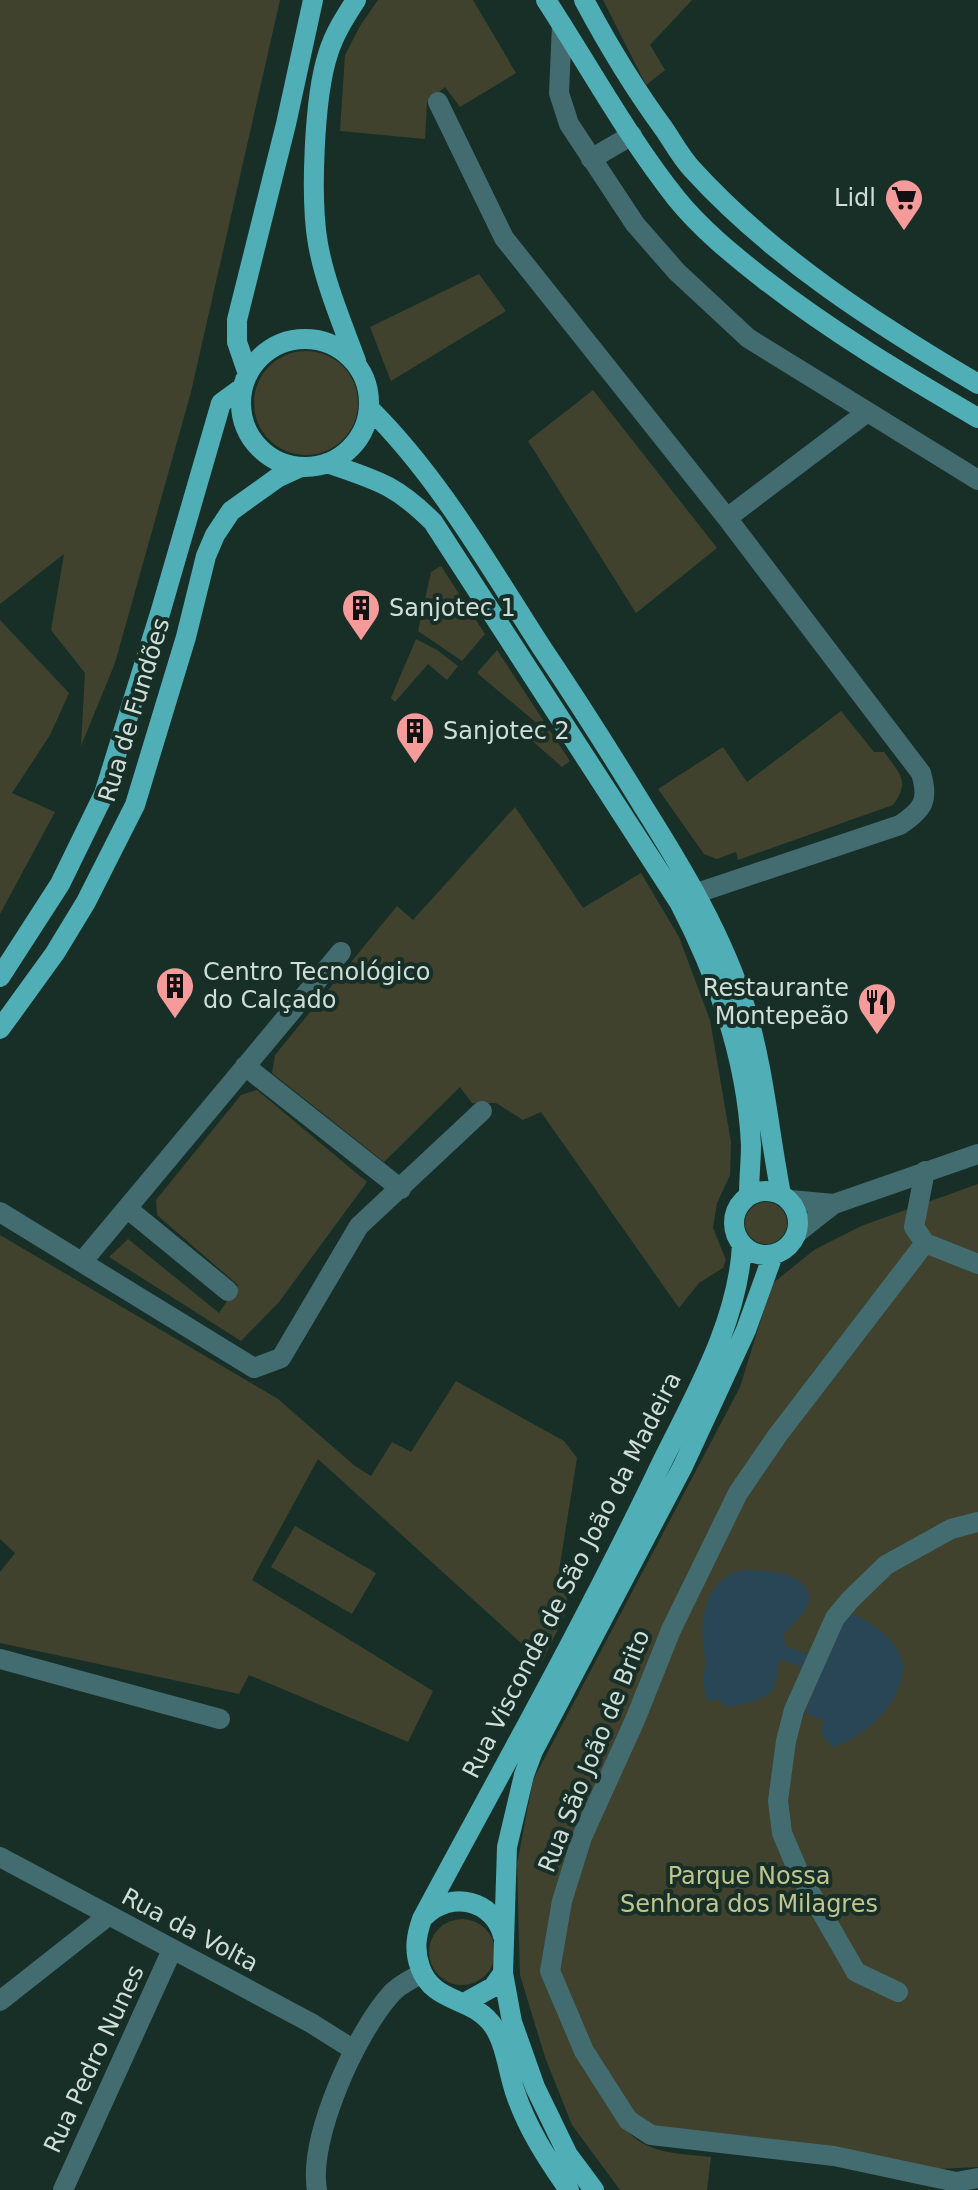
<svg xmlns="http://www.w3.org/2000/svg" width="978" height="2190" font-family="'DejaVu Sans',sans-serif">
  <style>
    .green { fill: #40422e }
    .water { fill: #284656 }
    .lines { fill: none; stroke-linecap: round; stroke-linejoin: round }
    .minor { stroke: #426c70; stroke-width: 20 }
    .major { stroke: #4faeb6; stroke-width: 20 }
    .labels { text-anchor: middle; stroke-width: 8; stroke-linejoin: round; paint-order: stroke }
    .poi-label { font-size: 24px; fill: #d0ded9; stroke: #182f28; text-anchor: start }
    .street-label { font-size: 24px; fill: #d0ded9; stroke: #182f28 }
    .park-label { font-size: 24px; fill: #c1c58d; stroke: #182f28 }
  </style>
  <rect width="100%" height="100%" fill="#182f28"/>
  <path class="green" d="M 0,0 L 280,0 L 191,392 L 115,663 L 81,746 L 85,673 L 51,630 L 64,554 L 0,604 Z
    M 378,0 L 473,0 L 516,73 L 460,107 L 445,87 L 427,102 L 425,139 L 340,131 L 345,55 L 360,26 Z
    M 603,0 L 692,0 L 650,45 L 665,70 L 646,85 Z
    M 479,274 L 506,311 L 391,381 L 370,327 Z
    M254 403a52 52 0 1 1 104 0a52 52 0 1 1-104 0Z
    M 593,390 L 717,548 L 636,613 L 528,441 Z
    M 441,566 L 485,634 L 462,661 L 418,631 L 431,572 Z
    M 0,620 L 69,693 L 50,735 L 12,793 L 55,812 L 0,914 Z
    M 416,639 L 437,650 L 458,666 L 447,680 L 428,664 L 395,702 L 391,698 Z
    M 497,650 L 570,761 L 562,767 L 529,738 L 539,725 L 477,673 Z
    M 841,711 L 874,752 L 884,752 C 899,773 911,781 893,805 L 738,860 L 736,852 L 717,859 L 704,854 L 658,789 L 723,747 L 747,782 Z
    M 515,807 L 583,908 L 641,873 L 679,937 L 710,1020 L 731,1142 L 730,1175 L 717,1203 L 713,1228 L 726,1260 L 723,1268 L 699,1283 L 679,1308 L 541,1112 L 523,1120 L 496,1103 L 472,1103 L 460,1087 L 384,1162 L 272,1073 L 275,1055 L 397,906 L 413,920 Z
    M 257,1090 L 367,1182 L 279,1302 L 241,1341 L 109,1257 L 128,1239 L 219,1313 L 238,1285 L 157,1215 L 156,1200 L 241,1095 Z
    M 978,1184 L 978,2167 L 939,2169 L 623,2126 C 645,2155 678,2153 711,2157 L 707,2190 L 620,2190 L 572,2125 L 545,2057 L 520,1975 L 517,1864 L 533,1780 L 740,1387 L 772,1284 L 814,1250 L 861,1226 Z
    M745 1223a21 21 0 1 1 42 0a21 21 0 1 1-42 0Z
    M 0,1235 L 278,1399 L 355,1466 L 371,1476 L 392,1442 L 411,1452 L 456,1381 L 564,1441 L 577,1458 L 559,1571 L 569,1606 L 542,1662 L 318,1459 L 252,1580 L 433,1691 L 408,1742 L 249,1675 L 239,1694 L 0,1643 L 0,1572 L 15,1553 L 0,1539 Z
    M 295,1526 L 376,1573 L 352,1614 L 271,1567 Z
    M429 1952a33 33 0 1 1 66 0a33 33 0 1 1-66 0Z"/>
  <path class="water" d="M 743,1570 C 763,1570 817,1572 808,1604 C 806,1613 791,1626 784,1634 L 785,1646 L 827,1661 L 844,1622 L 853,1614 C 871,1621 902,1644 903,1666 C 904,1701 864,1739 832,1747 L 821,1733 L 824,1720 L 805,1713 L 821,1674 L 780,1659 C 777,1667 778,1678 775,1685 C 769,1701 743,1704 728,1707 L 718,1700 L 706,1700 C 705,1692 703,1683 704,1675 C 704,1674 706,1663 706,1663 C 706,1657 703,1650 703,1644 C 700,1613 709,1577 743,1570 Z"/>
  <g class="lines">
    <path class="minor" d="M 562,25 L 559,93 L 569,124 L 635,224 L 677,272 L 748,338 L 978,480
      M 438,102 L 504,238 L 727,518 L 921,773 C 929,800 924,809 900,825 L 697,893
      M 591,159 L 632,135
      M 727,518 L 866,413
      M 245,1066 L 401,1189
      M 925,1171 L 914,1227 L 925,1243 L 978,1264
      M 790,1200 L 834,1204
      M 128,1209 L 228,1291
      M 0,1212 L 254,1368 L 281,1358 L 359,1226 L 482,1111
      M 797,1233 L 834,1204 L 978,1154
      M 925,1243 L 777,1436 L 738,1493 L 671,1630 L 635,1720 L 582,1837 L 562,1901 L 550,1971 L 584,2051 L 628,2120 L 651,2135 L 834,2156 L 956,2182 L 978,2178
      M 82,1262 L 341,952
      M 0,1659 L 220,1719
      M 0,1857 L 311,2023 L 354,2050
      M 898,1992 L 856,1972 L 799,1873 L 782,1833 L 778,1801 L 786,1741 L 794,1710 L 835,1618 L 850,1600 L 886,1565 L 951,1529 L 978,1522
      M 0,2001 L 108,1916
      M 63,2190 L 172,1950
      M 317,2190 C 308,2138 356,2033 391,1994 C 398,1985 412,1979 422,1973"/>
    <path class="major" d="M 546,0 C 589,66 627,136 676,198 C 701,229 733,255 765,280 C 832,332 904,375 978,418
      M 584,0 C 608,45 634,88 664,129 C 673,142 681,157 692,169 C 773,258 875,323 978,384
      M241 403a64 64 0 1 1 128 0a64 64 0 1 1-128 0Z
      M 356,361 C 342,323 325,283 318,244 C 310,199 314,97 328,54 C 334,34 345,17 356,0
      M 248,374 L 237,342 L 237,320 L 286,124 L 313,0
      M 369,408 C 439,477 489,566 542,648 C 577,700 610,752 643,806 C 684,871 723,936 746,1010 C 764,1069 769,1133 781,1194
      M 327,463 C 376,480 395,484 433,522 L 679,902 C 718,977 747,1060 751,1145 C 751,1161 749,1178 749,1195
      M 0,977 L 60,884 L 104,794 L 161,610 L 221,403 L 243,387
      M 0,1029 L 55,953 L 86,902 L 135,805 L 186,637 L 206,556 L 215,535 L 231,511 L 277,478 L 301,467
      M734 1223a32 32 0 1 1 64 0a32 32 0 1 1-64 0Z
      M 425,1916 C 451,1890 494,1900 503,1936
      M 466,2002 L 493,1987 L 503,1973
      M 569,2190 C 547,2159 527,2128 515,2092 C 508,2071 506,2046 494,2027 C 474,1996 433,2005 420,1967 C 414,1950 416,1936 422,1919 C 503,1768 587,1619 661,1464 C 695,1395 738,1322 742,1245
      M 594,2190 L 568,2155 L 535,2087 L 512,2022 L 503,1973 L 507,1847 L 524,1775 L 533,1751 L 683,1466 L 746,1330 L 773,1255"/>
  </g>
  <defs>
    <symbol id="supermarket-pin" viewBox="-11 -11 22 30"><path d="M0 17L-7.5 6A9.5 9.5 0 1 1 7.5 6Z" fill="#f59b9a" stroke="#182f28"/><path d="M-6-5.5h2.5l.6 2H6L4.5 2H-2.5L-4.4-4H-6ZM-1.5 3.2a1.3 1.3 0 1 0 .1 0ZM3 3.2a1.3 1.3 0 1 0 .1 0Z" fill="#111"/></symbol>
    <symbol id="building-pin" viewBox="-11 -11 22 30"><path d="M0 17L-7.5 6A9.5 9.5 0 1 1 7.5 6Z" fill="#f59b9a" stroke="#182f28"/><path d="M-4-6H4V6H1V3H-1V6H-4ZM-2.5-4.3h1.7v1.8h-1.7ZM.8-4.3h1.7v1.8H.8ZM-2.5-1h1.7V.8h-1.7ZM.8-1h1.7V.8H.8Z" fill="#111"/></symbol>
    <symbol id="restaurant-pin" viewBox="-11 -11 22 30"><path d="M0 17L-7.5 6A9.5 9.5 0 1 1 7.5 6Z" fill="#f59b9a" stroke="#182f28"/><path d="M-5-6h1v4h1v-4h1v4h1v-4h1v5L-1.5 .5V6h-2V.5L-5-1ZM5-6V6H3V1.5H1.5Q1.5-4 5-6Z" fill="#111"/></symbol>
  </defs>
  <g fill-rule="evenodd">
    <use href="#supermarket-pin" x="882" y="176" width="44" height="60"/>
    <use href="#building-pin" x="339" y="586" width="44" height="60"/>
    <use href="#building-pin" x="393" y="709" width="44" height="60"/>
    <use href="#building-pin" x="153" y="964" width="44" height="60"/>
    <use href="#restaurant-pin" x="855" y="980" width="44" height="60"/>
  </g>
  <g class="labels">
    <g class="poi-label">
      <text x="876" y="206" text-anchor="end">Lidl</text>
      <text x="389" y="616">Sanjotec 1</text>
      <text x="443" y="739">Sanjotec 2</text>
      <text x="203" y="980">Centro Tecnológico<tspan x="203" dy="28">do Calçado</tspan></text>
      <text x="849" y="996" text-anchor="end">Restaurante<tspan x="849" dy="28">Montepeão</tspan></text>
    </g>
    <g class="street-label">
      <text transform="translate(134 710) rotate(-73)" y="8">Rua de Fundões</text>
      <text transform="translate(572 1575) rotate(-63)" y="8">Rua Visconde de São João da Madeira</text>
      <text transform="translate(594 1751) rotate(-68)" y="8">Rua São João de Brito</text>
      <text transform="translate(190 1930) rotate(28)" y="8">Rua da Volta</text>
      <text transform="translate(94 2059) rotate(-65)" y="8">Rua Pedro Nunes</text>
    </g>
    <g class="park-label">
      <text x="749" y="1884">Parque Nossa<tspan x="749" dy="28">Senhora dos Milagres</tspan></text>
    </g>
  </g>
</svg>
